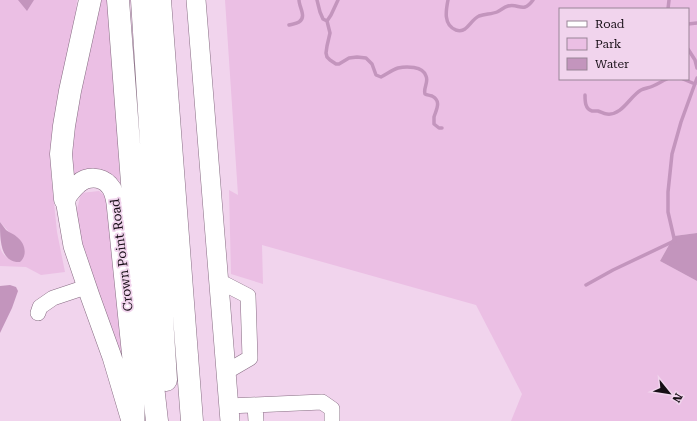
<svg xmlns="http://www.w3.org/2000/svg" width="697" height="421" font-family="'Roboto Serif',serif">
  <style>
    .green { fill: #ebbfe4; fill-rule: evenodd }
    .water { fill: #c395bd }
    .lines { fill: none; stroke-linecap: round; stroke-linejoin: round }
    .stream { stroke: #c395bd; stroke-width: 3.5 }
    .minor-casing { stroke: #876d83; stroke-width: 16 }
    .major-casing { stroke: #876d83; stroke-width: 20 }
    .highway-casing { stroke: #876d83; stroke-width: 23 }
    .minor { stroke: #fff; stroke-width: 15 }
    .major { stroke: #fff; stroke-width: 19 }
    .highway { stroke: #fff; stroke-width: 22 }
    .labels { text-anchor: middle; stroke-width: 3.5; stroke-linejoin: round; paint-order: stroke }
    .street-label { font-size: 13px; fill: #170e16; stroke: #f1d4ed }
  </style>
  <rect width="100%" height="100%" fill="#f1d4ed"/>
  <path class="green" d="M 0,0 L 77,0 L 74,30 L 69,52 L 51,174 L 57,232 L 65,272 L 41,275 L 26,267 L 0,266 L 0,247 C 2,256 11,262 20,262 L 9,232 L 0,222 Z
    M 96,0 L 110,0 L 120,181 L 104,174 L 70,178 L 71,135 Z
    M 225,0 L 697,0 L 697,233 L 674,236 L 660,261 L 697,281 L 697,421 L 511,421 L 522,394 L 476,305 L 262,245 L 263,284 L 231,274 L 229,190 L 238,195 ZM 560,9 L 688,9 L 688,79 L 560,79 Z
    M 99,191 L 106,197 L 112,219 L 127,380 L 88,273 L 76,214 L 81,193 Z"/>
  <path class="water" d="M 18,0 L 34,0 L 27,11 Z
    M 0,222 C 2,225 4,227 6,230 C 10,233 14,234 17,237 C 25,243 28,255 20,262 C 0,263 0,239 0,222 Z
    M 697,233 L 697,281 L 660,261 L 674,236 Z
    M 10,285 L 16,287 L 18,291 L 12,308 L 0,333 L 0,286 Z"/>
  <g class="lines">
    <path class="stream" d="M 317,0 L 320,12 L 323,19 L 327,21 L 330,33 L 327,46 L 326,53 L 327,57 L 330,60 L 336,64 L 339,64 L 349,58 L 357,57 L 366,58 L 372,64 L 376,75 L 381,77 C 387,74 392,70 398,68 C 406,66 423,66 426,76 C 429,82 423,88 425,94 C 427,95 429,95 432,96 C 442,101 436,110 434,117 C 434,120 434,121 434,124 L 439,128 L 442,128
      M 448,0 C 446,10 443,25 456,30 C 459,31 462,31 465,29 C 470,25 473,19 479,16 C 485,14 492,14 497,12 C 501,10 504,7 508,6 C 519,3 523,14 533,0
      M 668,9 L 669,0
      M 327,21 L 331,15 L 338,0
      M 688,24 L 697,23
      M 289,25 C 292,24 296,24 299,22 C 307,17 299,7 299,0
      M 688,49 L 695,60 L 697,68
      M 683,79 L 695,84
      M 585,95 C 585,101 585,109 592,111 C 594,111 596,111 598,111 C 601,112 604,114 607,114 C 622,116 630,96 641,90 C 645,88 649,88 653,86 C 658,84 662,81 667,79
      M 675,241 L 674,238 L 668,212 L 668,192 L 672,154 L 681,122 L 697,78
      M 586,285 L 613,270 L 674,241"/>
    <defs>
      <path id="minor" d="M 219,281 L 248,296 L 250,358 L 226,372
        M 38,313 L 40,307 L 53,298 L 86,287
        M 255,405 L 256,421
        M 229,406 L 322,402 L 332,409 L 332,421"/>
      <path id="major" d="M 196,0 L 230,421
        M 131,421 L 112,357 L 90,296 L 73,246 L 68,217 L 65,199 C 69,194 73,188 78,184 C 87,176 101,176 109,185 C 114,190 115,197 116,203 L 135,388 L 135,421"/>
      <path id="highway" d="M 118,0 L 136,235 L 157,421
        M 142,0 L 166,380
        M 160,0 L 192,421
        M 65,199 L 61,154 L 64,126 L 70,91 L 90,0"/>
    </defs>
    <use href="#minor" class="minor-casing"/>
    <use href="#major" class="major-casing"/>
    <use href="#highway" class="highway-casing"/>
    <use href="#minor" class="minor"/>
    <use href="#major" class="major"/>
    <use href="#highway" class="highway"/>
  </g>
  <g class="labels">
    <g class="street-label">
      <text transform="translate(121 255) rotate(-97)" y="5">Crown Point Road</text>
    </g>
  </g>
  <rect x="559" y="8" width="130" height="72" fill="#f1d4ed" stroke="#9a8597"/>
  <rect x="567" y="21" width="20" height="6" fill="#ffffff" stroke="#9a8597"/>
  <text x="595" y="28" font-size="12" fill="#170e16">Road</text>
  <rect x="567" y="38" width="20" height="12" fill="#ebbfe4" stroke="#9a8597"/>
  <text x="595" y="48" font-size="12" fill="#170e16">Park</text>
  <rect x="567" y="58" width="20" height="12" fill="#c395bd" stroke="#9a8597"/>
  <text x="595" y="68" font-size="12" fill="#170e16">Water</text>
  <g transform="translate(669 393) rotate(120)" stroke="#f1d4ed" stroke-width="3" paint-order="stroke">
  <path d="M0-3L7 15L0 10L-7 15Z" fill="#170e16"/>
  <text y="-6" font-size="11" font-weight="bold" text-anchor="middle" fill="#170e16">N</text>
  </g>
</svg>
